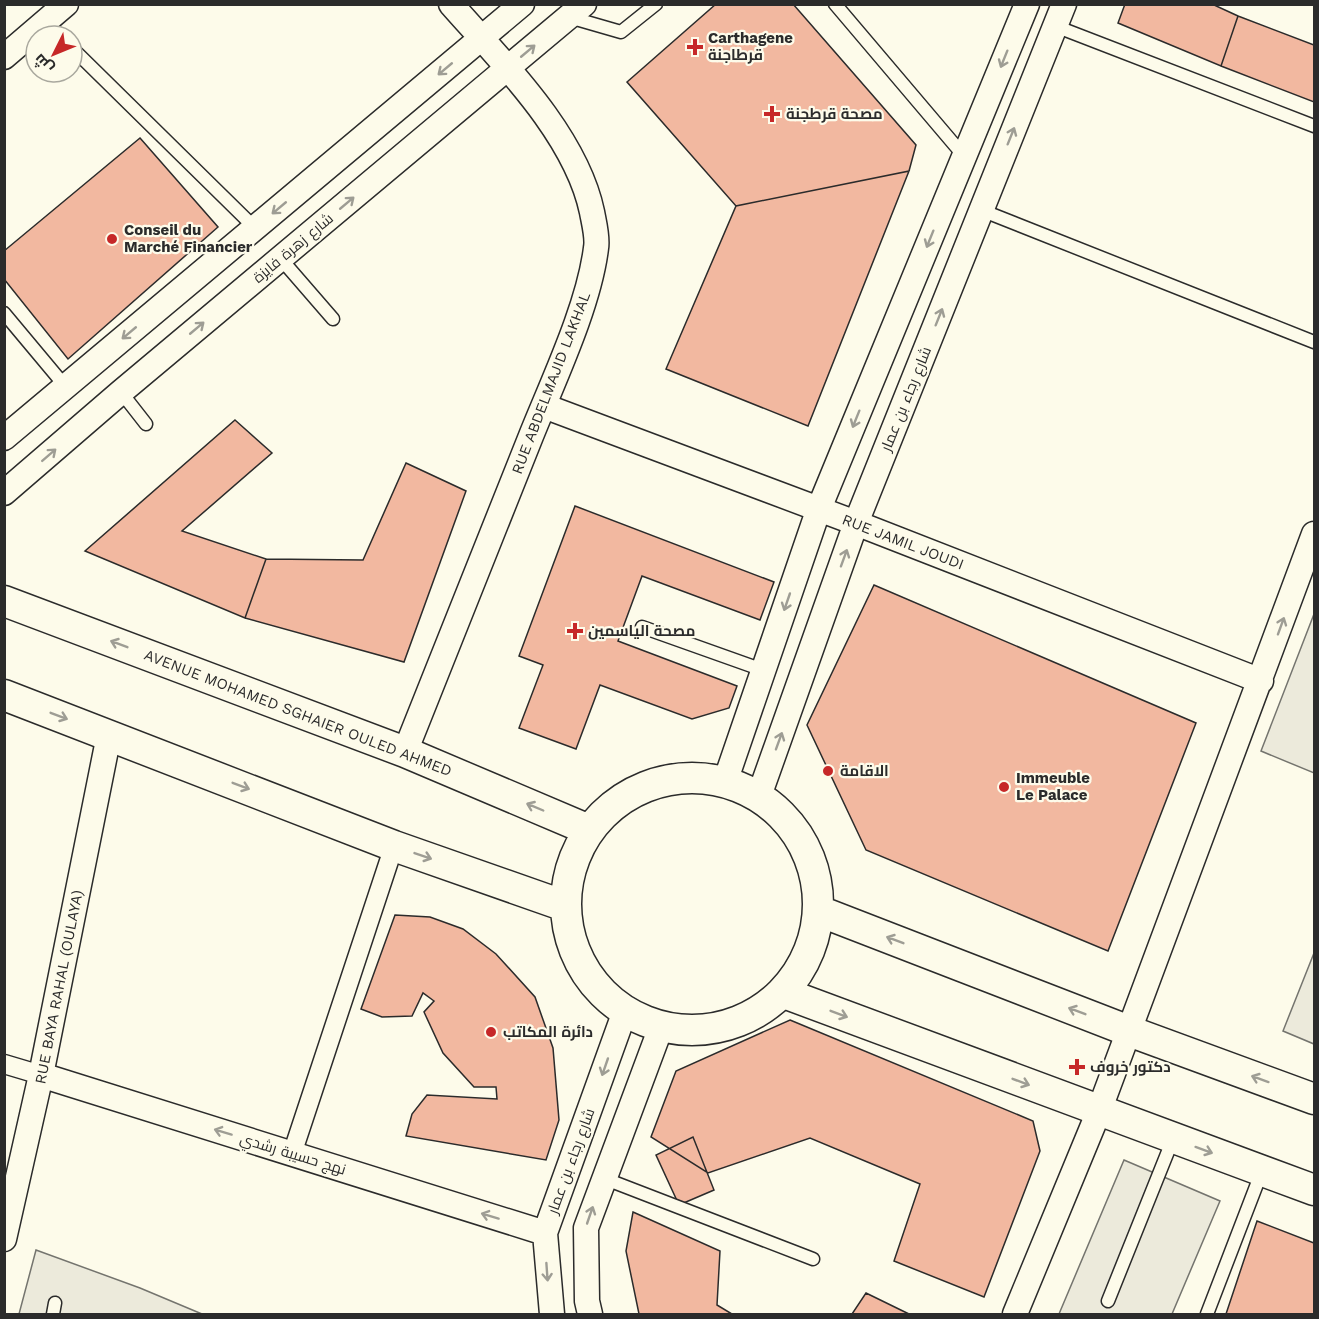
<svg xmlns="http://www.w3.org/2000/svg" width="1319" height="1319" font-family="'Work Sans',Cairo,sans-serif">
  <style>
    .parking { fill: #eceadb; stroke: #74746e; stroke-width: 1.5 }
    .building { fill: #f2b8a0; stroke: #2b2b2b; stroke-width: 1.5 }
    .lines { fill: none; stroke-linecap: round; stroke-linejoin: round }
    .service-casing { stroke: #2b2b2b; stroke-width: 15 }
    .pedestrian-casing { stroke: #2b2b2b; stroke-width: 21 }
    .minor-casing { stroke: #2b2b2b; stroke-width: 27 }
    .tertiary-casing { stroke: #2b2b2b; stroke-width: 33 }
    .service { stroke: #fdfbea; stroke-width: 12 }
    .pedestrian { stroke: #fdfbea; stroke-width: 18 }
    .minor { stroke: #fdfbea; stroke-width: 24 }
    .tertiary { stroke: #fdfbea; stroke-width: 30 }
    .oneway { stroke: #9e9d94 }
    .poi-dot { fill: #c62828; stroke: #fdfbea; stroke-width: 2 }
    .labels { text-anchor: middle; stroke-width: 4.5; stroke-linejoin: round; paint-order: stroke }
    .poi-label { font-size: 15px; font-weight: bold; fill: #2b2b2b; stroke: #fdfbea; text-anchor: start }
    .street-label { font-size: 15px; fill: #2b2b2b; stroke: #fdfbea }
  </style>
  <rect width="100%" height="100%" fill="#fdfbea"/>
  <path class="parking" d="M 1314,614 L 1314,773 L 1261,751 Z
    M 1314,953 L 1314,1044 L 1283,1031 Z
    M 1124,1160 L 1220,1201 L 1172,1314 L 1059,1314 Z
    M 36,1250 L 140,1288 L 202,1314 L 19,1314 Z"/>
  <path class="building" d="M 716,4 L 793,4 L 916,145 L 909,171 L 736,206 L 627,82 Z
    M 1125,4 L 1212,4 L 1238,16 L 1221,66 L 1118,23 Z
    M 1238,16 L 1314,45 L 1314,102 L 1221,66 Z
    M 140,138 L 218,227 L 68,359 L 4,279 L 4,251 Z
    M 909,171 L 808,426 L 666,369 L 736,206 Z
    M 235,420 L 272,453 L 182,531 L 266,559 L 245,618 L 85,551 Z
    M 406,463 L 466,491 L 404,662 L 245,618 L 266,559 L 363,560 Z
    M 575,506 L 774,582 L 760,620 L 642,576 L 618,641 L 737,686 L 729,708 L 692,719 L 600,685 L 576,749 L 519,728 L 543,665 L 519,656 Z
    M 874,585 L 1196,723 L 1108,951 L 866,850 L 807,725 Z
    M 395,915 L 430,917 L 463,929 L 496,954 L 535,997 L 553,1048 L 559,1120 L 546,1160 L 406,1136 L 412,1114 L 427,1095 L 497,1099 L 496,1087 L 474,1087 L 443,1053 L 424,1012 L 434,1001 L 423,993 L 412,1016 L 382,1017 L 361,1009 Z
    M 790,1020 L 1033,1121 L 1040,1151 L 984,1297 L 894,1261 L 920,1184 L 810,1138 L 708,1173 L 651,1137 L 676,1071 Z
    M 693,1137 L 714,1190 L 679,1205 L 656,1155 Z
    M 633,1212 L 720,1251 L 717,1305 L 732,1314 L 639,1314 L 626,1251 Z
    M 1257,1221 L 1314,1243 L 1314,1314 L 1226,1314 Z
    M 866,1293 L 909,1314 L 852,1314 Z"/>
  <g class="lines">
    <defs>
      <path id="service" d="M 835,4 L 964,156
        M 569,17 L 621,32 L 656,4
        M 46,22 L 60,36
        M 1055,26 L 1314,126
        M 72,48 L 255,228
        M 981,210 L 1314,342
        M 281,259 L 333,319
        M 4,313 L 65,386
        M 121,392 L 146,424
        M 642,627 L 763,670
        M 603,1178 L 813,1259
        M 1108,1301 L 1173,1139
        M 53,1314 L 55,1303
        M 1207,1314 L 1262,1171"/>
      <path id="pedestrian" d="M 4,1064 L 41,1075
        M 292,1154 L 394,846"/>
      <path id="minor" d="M 4,57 L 66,4
        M 544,406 L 856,523 L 1261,681
        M 4,438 L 522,4
        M 4,493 L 121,392 L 584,4
        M 405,752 C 447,647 489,542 531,436 C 553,381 589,306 596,248 C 598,238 594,223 592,212 C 576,135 502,62 451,4
        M 725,782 L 818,511 L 1027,4
        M 759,796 L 856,523 L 1064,4
        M 41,1075 L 545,1233
        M 4,1239 L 41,1075 L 109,735
        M 552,1314 L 545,1233 L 625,1011
        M 590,1314 L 587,1301 L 586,1228 L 661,1027
        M 1015,1314 L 1099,1111 L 1314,534"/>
      <path id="tertiary" d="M 4,601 L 405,752 L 589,830
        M 4,695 L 394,846 L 565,906
        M566 904a126 126 0 1 1 252 0a126 126 0 1 1-252 0Z
        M 819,911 L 1129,1031 L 1314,1099
        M 784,993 L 1314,1190"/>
    </defs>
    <use href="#service" class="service-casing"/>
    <use href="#pedestrian" class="pedestrian-casing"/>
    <use href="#minor" class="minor-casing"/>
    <use href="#tertiary" class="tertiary-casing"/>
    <use href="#service" class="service"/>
    <use href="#pedestrian" class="pedestrian"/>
    <use href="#minor" class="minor"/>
    <use href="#tertiary" class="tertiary"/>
  </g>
  <defs><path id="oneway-shaft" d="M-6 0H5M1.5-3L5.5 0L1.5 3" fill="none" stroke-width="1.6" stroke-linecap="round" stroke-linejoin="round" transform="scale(1.5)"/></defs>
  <g class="oneway">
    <use href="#oneway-shaft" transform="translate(528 51) rotate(-40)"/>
    <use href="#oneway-shaft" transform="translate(1004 59) rotate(112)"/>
    <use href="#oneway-shaft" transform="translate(445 69) rotate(140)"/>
    <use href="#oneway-shaft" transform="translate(1011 136) rotate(-68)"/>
    <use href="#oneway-shaft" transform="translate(347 203) rotate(-40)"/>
    <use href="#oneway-shaft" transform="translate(279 208) rotate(140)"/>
    <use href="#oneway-shaft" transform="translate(930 239) rotate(112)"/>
    <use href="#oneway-shaft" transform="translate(939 317) rotate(-68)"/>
    <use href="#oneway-shaft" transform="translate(197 328) rotate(-40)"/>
    <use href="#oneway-shaft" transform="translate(129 333) rotate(140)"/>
    <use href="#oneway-shaft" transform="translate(856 419) rotate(112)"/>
    <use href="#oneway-shaft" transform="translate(49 455) rotate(-41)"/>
    <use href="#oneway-shaft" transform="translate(844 558) rotate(-70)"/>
    <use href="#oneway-shaft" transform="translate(787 602) rotate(109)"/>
    <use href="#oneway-shaft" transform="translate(1281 626) rotate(-70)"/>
    <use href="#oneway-shaft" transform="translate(119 644) rotate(-159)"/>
    <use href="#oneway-shaft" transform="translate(59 716) rotate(21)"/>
    <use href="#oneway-shaft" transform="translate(779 741) rotate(-70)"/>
    <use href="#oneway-shaft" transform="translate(241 786) rotate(21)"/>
    <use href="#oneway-shaft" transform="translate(535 807) rotate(-157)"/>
    <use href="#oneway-shaft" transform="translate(423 856) rotate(19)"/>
    <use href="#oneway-shaft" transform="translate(895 940) rotate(-159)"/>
    <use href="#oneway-shaft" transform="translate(1077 1011) rotate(-159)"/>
    <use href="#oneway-shaft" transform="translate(839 1014) rotate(21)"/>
    <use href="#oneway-shaft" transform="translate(605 1067) rotate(109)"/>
    <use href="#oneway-shaft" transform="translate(1260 1079) rotate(-160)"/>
    <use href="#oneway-shaft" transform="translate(1021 1082) rotate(21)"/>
    <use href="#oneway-shaft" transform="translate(223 1132) rotate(-163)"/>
    <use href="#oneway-shaft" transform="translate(1204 1150) rotate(20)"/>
    <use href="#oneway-shaft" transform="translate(590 1215) rotate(-71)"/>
    <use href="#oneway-shaft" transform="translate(490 1216) rotate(-163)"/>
    <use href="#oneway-shaft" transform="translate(547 1272) rotate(86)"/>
  </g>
  <g class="poi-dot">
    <path d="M692 38h6v6h6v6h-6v6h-6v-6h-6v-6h6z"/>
    <path d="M769 105h6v6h6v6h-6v6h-6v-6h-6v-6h6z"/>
    <circle cx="112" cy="239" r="6"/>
    <path d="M572 622h6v6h6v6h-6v6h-6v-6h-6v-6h6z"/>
    <circle cx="828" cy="771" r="6"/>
    <circle cx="1004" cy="787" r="6"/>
    <circle cx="491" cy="1032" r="6"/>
    <path d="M1074 1058h6v6h6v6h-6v6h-6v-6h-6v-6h6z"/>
  </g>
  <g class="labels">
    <g class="poi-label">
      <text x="708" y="43">Carthagene<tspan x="708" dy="17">قرطاجنة</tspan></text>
      <text x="786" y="119">مصحة قرطجنة</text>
      <text x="124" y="235">Conseil du<tspan x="124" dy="17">Marché Financier</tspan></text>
      <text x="588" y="636">مصحة الياسمين</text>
      <text x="840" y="776">الاقامة</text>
      <text x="1016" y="783">Immeuble<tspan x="1016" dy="17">Le Palace</tspan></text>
      <text x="503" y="1037">دائرة المكاتب</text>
      <text x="1090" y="1072">دكتور خروف</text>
    </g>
    <g class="street-label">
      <text transform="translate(293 248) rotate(-40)" y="5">شارع زهرة فايزة</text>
      <text transform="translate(551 383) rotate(-69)" y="5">RUE ABDELMAJID LAKHAL</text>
      <text transform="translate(906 399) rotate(-68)" y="5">شارع رجاء بن عمار</text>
      <text transform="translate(903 542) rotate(21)" y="5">RUE JAMIL JOUDI</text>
      <text transform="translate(298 713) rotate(21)" y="5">AVENUE MOHAMED SGHAIER OULED AHMED</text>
      <text transform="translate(59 987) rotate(-79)" y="5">RUE BAYA RAHAL (OULAYA)</text>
      <text transform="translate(293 1154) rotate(17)" y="5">نهج حسيبة رشدي</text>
      <text transform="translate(571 1161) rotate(-70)" y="5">شارع رجاء بن عمار</text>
    </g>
  </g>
  <rect width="1319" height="1319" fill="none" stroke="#2b2b2b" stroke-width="12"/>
  <g transform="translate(54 54) rotate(227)"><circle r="28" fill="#fdfbea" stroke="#a9a89e" stroke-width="1.5"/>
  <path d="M0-4.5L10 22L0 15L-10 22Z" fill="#c62828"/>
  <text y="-9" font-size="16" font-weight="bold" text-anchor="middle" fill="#2b2b2b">ش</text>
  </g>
</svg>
